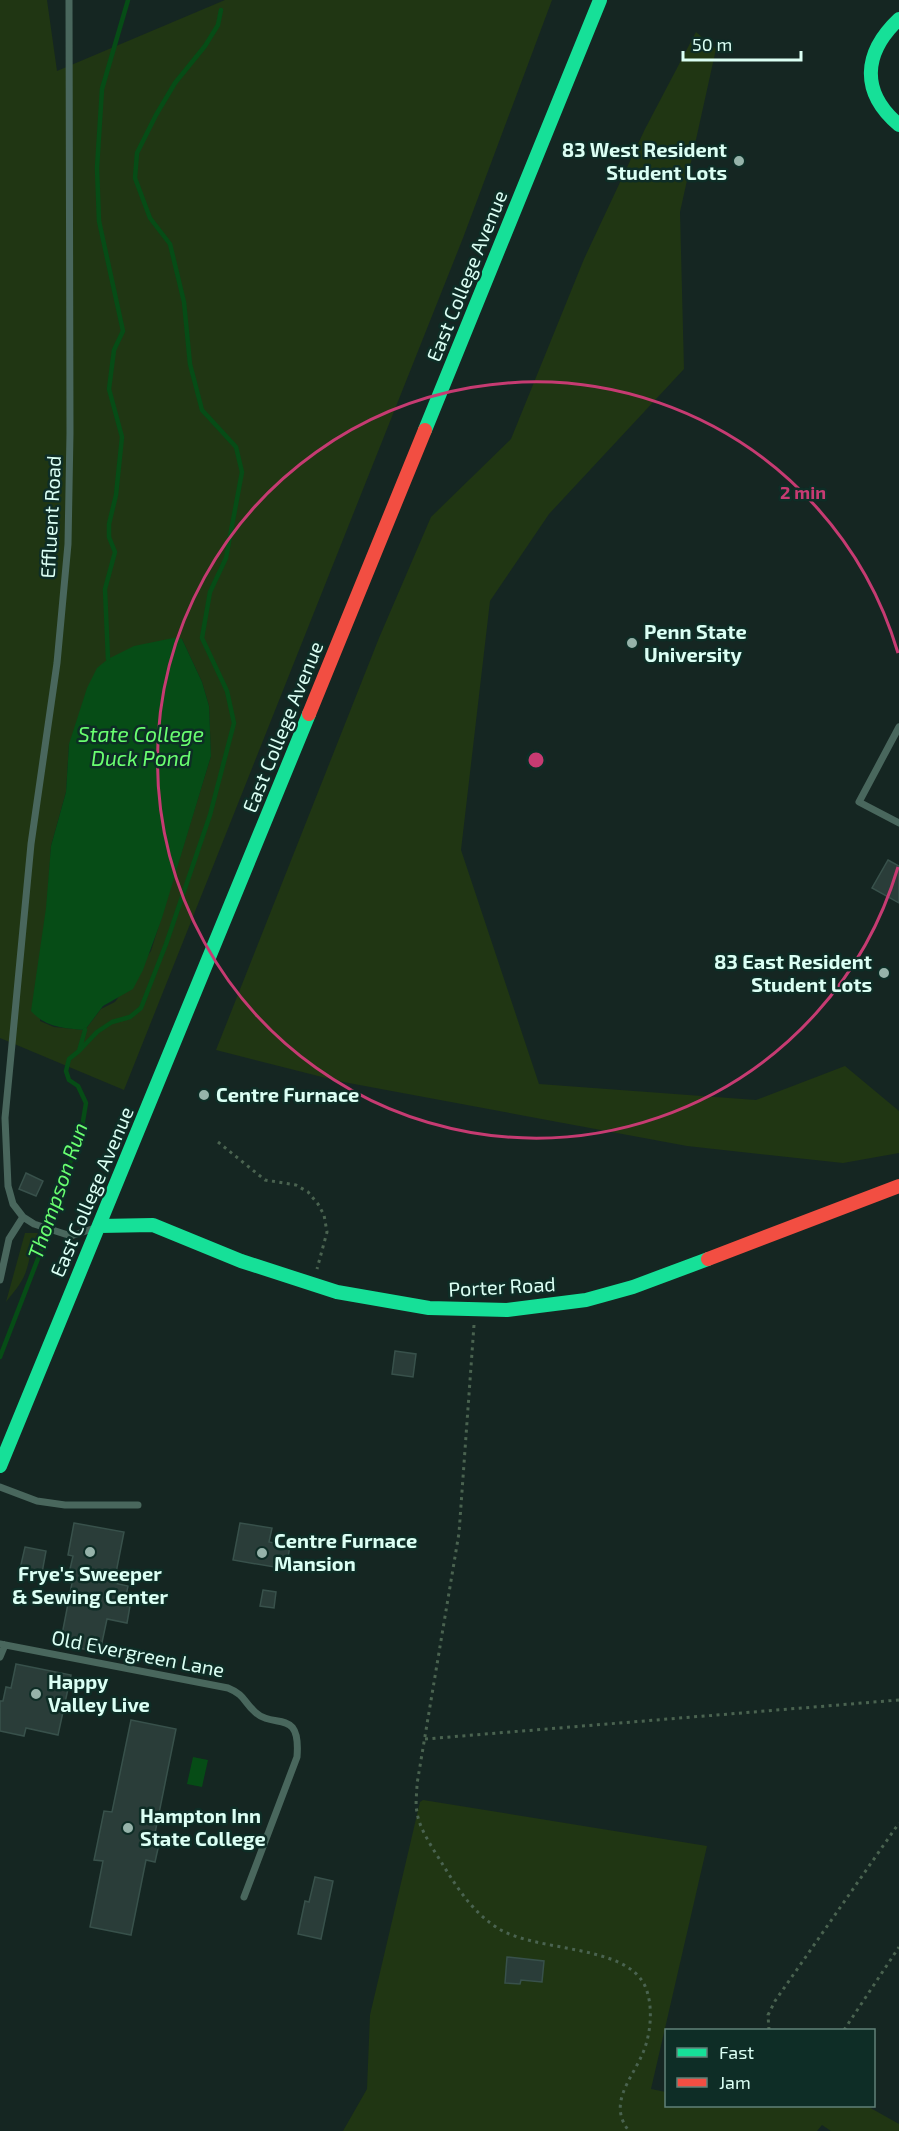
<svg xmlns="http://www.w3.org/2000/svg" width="899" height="2131" font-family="'Exo 2',sans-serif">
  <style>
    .green { fill: #203613; fill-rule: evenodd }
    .water { fill: #064c16 }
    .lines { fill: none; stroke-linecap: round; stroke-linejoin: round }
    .stream { stroke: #064c16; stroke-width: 4.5 }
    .building { fill: #2a3d39; stroke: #38514b; stroke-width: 1.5 }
    .path { stroke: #4a6350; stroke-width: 3; stroke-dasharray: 3 4.5; stroke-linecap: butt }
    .lane { stroke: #49675d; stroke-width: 7 }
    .fast { stroke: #16e098; stroke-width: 14 }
    .jam { stroke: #f24e42; stroke-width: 14 }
    .ring { fill: none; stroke: #c63b72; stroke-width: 3 }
    .poi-dot { fill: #96b3aa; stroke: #0e2d26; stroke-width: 2 }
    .labels { text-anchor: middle; stroke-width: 5; stroke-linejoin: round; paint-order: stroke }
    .poi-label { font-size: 20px; font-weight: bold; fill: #dbfff4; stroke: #0e2d26; text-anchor: start }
    .street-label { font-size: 20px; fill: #dbfff4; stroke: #0e2d26 }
    .water-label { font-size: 21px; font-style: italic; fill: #69ff70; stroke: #0e2d26 }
    .centre { fill: #c63b72; stroke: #0e2d26; stroke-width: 3 }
    .ring-label { font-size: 18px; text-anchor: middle; font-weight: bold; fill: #c63b72; stroke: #0e2d26; stroke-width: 5; stroke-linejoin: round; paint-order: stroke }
  </style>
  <rect width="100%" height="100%" fill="#152622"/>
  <path class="green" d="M 0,0 L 47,0 L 57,71 L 225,0 L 552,0 L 463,238 L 124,1090 L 0,1038 ZM 182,639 L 202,682 L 209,706 L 211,756 L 151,951 L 115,1002 L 101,1009 L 85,1030 L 54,1027 L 40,1021 L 51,846 L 66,792 L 69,744 Z
    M 696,32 L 716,49 L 680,212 L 684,369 L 549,514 L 490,601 L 461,850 L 539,1084 L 756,1100 L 845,1066 L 899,1111 L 899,1153 L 843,1163 L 687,1146 L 338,1081 L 216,1050 L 379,638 L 431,517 L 511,439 L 584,259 L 645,129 Z
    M 25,1233 L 38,1233 C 30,1247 31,1259 25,1274 C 21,1284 13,1293 6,1302 Z
    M 423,1800 L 707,1846 L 651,2089 L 666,2092 L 666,2106 L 867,2106 L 899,2124 L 899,2131 L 831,2131 L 822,2125 L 817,2131 L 343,2131 L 367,2089 L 370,2015 L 420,1802 Z"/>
  <path class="water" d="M 178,637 L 182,639 L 202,682 L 209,706 L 211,756 L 162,918 L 143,970 L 133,989 L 103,1006 L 85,1030 C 64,1028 46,1028 31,1011 L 46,908 L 51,846 L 66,792 L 69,744 L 87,688 L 97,668 L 108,659 L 134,646 Z
    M 193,1757 L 208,1760 L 202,1787 L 187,1784 Z"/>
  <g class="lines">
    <path class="stream" d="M 108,659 L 105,589 L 115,552 L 109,537 L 109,524 L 116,495 L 122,437 L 109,389 L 114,350 L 123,331 L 99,221 L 97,168 L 102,89 L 128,0
      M 79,1051 L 97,1032 L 112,1022 L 130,1017 L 141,1008 L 166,944 L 210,815 L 234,723 L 227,691 L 202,638 L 210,592 L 226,558 L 242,472 L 236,447 L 202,410 L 190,364 L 184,302 L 170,244 L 150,218 L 135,178 L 137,153 L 156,115 L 175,83 L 205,46 L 218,25 L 221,10
      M 0,1357 L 39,1256 L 82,1127 L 86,1103 L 78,1086 L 69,1080 L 66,1071 L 69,1059 L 79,1051 L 85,1030"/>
  </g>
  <path class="building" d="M 888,860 L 899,866 L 899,903 L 872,888 Z
    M 26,1173 L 43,1181 L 36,1196 L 19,1189 Z
    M 395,1351 L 416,1354 L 413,1377 L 392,1374 Z
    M 74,1523 L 124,1532 L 114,1583 L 128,1586 L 124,1605 L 130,1606 L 127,1623 L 107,1619 L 100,1652 L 60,1645 L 72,1583 L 67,1582 L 73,1556 L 68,1555 Z
    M 240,1523 L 272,1528 L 269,1542 L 290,1546 L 286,1569 L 233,1560 Z
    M 25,1547 L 46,1551 L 42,1573 L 20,1569 Z
    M 263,1590 L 276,1592 L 274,1608 L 260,1606 Z
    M 16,1664 L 71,1675 L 58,1735 L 26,1728 L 24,1736 L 0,1731 L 0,1701 L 3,1701 L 6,1687 L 11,1688 Z
    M 131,1720 L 176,1729 L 153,1843 L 159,1844 L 155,1862 L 146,1860 L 131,1935 L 90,1927 L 103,1861 L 94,1860 L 104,1811 L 112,1812 Z
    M 315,1877 L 333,1881 L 321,1939 L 298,1934 L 305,1901 L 309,1902 Z
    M 507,1957 L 544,1961 L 542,1982 L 521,1980 L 520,1984 L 505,1983 Z"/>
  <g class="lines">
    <path class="path" d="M 218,1142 L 265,1180 L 296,1185 L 308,1192 L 318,1204 L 324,1215 L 327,1232 L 317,1269
      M 474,1325 L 459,1533 L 417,1784 C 417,1793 415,1803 417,1812 C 419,1829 434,1850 443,1865 C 458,1889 472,1911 496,1927 C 534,1953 625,1943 645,1986 C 654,2006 651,2037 641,2057 C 630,2081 608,2105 629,2131
      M 425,1739 L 899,1700
      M 769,2030 L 768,2015 L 775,2001 L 899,1823
      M 844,2030 L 899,1947"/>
    <path class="lane" d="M 69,0 L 70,433 L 68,544 L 57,663 L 31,844 L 5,1118 L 8,1186 L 13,1204 L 23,1217 L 34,1224 L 71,1236 L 92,1229
      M 899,727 L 859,802 L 899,823
      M 0,1280 L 9,1239 L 23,1217
      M 0,1487 L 37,1501 L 65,1505 L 138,1505
      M 0,1644 L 228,1688 C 245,1695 243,1701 255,1712 C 274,1730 301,1707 297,1757 L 244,1897
      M 0,1657 L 5,1645"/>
    <path class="fast" d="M 899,19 C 863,53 860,92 899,125
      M 425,430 L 600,0
      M 100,1226 L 153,1225 L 241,1261 L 337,1292 L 429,1308 L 507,1310 L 586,1300 L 633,1287 L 708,1259
      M 0,1466 L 309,714"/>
    <path class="jam" d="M 309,714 L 425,430
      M 708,1259 L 899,1186"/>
  </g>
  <path class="ring" d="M898 867A378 378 0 1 1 898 653"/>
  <g class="poi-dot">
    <circle cx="739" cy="161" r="6"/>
    <circle cx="632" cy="643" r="6"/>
    <circle cx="884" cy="973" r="6"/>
    <circle cx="204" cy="1095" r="6"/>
    <circle cx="90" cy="1552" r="6"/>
    <circle cx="262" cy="1553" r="6"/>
    <circle cx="36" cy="1694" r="6"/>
    <circle cx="128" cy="1828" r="6"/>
  </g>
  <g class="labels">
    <g class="poi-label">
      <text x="727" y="157" text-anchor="end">83 West Resident<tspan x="727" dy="23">Student Lots</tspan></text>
      <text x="644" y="639">Penn State<tspan x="644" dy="23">University</tspan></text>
      <text x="872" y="969" text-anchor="end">83 East Resident<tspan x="872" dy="23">Student Lots</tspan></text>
      <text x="216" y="1102">Centre Furnace</text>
      <text x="274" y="1548">Centre Furnace<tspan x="274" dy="23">Mansion</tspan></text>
      <text x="90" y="1581" text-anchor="middle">Frye's Sweeper<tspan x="90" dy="23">&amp; Sewing Center</tspan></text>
      <text x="48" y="1689">Happy<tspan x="48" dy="23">Valley Live</tspan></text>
      <text x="140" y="1823">Hampton Inn<tspan x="140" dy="23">State College</tspan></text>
    </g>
    <g class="street-label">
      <text transform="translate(467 276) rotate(-68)" y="7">East College Avenue</text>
      <text transform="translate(51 517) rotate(-87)" y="7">Effluent Road</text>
      <text transform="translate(283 727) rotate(-68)" y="7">East College Avenue</text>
      <text transform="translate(92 1192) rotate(-67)" y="7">East College Avenue</text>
      <text transform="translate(502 1287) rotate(-3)" y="7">Porter Road</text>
      <text transform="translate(138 1654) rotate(11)" y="7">Old Evergreen Lane</text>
    </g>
    <g class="water-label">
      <text x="141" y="742">State College<tspan x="141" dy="24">Duck Pond</tspan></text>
      <text transform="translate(58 1191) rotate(-71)" y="7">Thompson Run</text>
    </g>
  </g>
  <circle cx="536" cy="760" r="9" class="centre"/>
  <g class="ring-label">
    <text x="803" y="499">2 min</text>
  </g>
  <rect x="665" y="2029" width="210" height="78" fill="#0e2d26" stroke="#608178" stroke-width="1.5"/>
  <rect x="677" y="2048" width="30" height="9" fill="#16e098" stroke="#608178" stroke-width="1.5"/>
  <text x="719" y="2059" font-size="18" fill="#dbfff4">Fast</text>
  <rect x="677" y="2078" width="30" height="9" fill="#f24e42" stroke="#608178" stroke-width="1.5"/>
  <text x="719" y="2089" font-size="18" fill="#dbfff4">Jam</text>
  <path d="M683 51v9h118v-9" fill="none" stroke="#dbfff4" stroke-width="3"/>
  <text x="692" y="51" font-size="18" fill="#dbfff4" stroke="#0e2d26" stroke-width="4.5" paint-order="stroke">50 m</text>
</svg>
